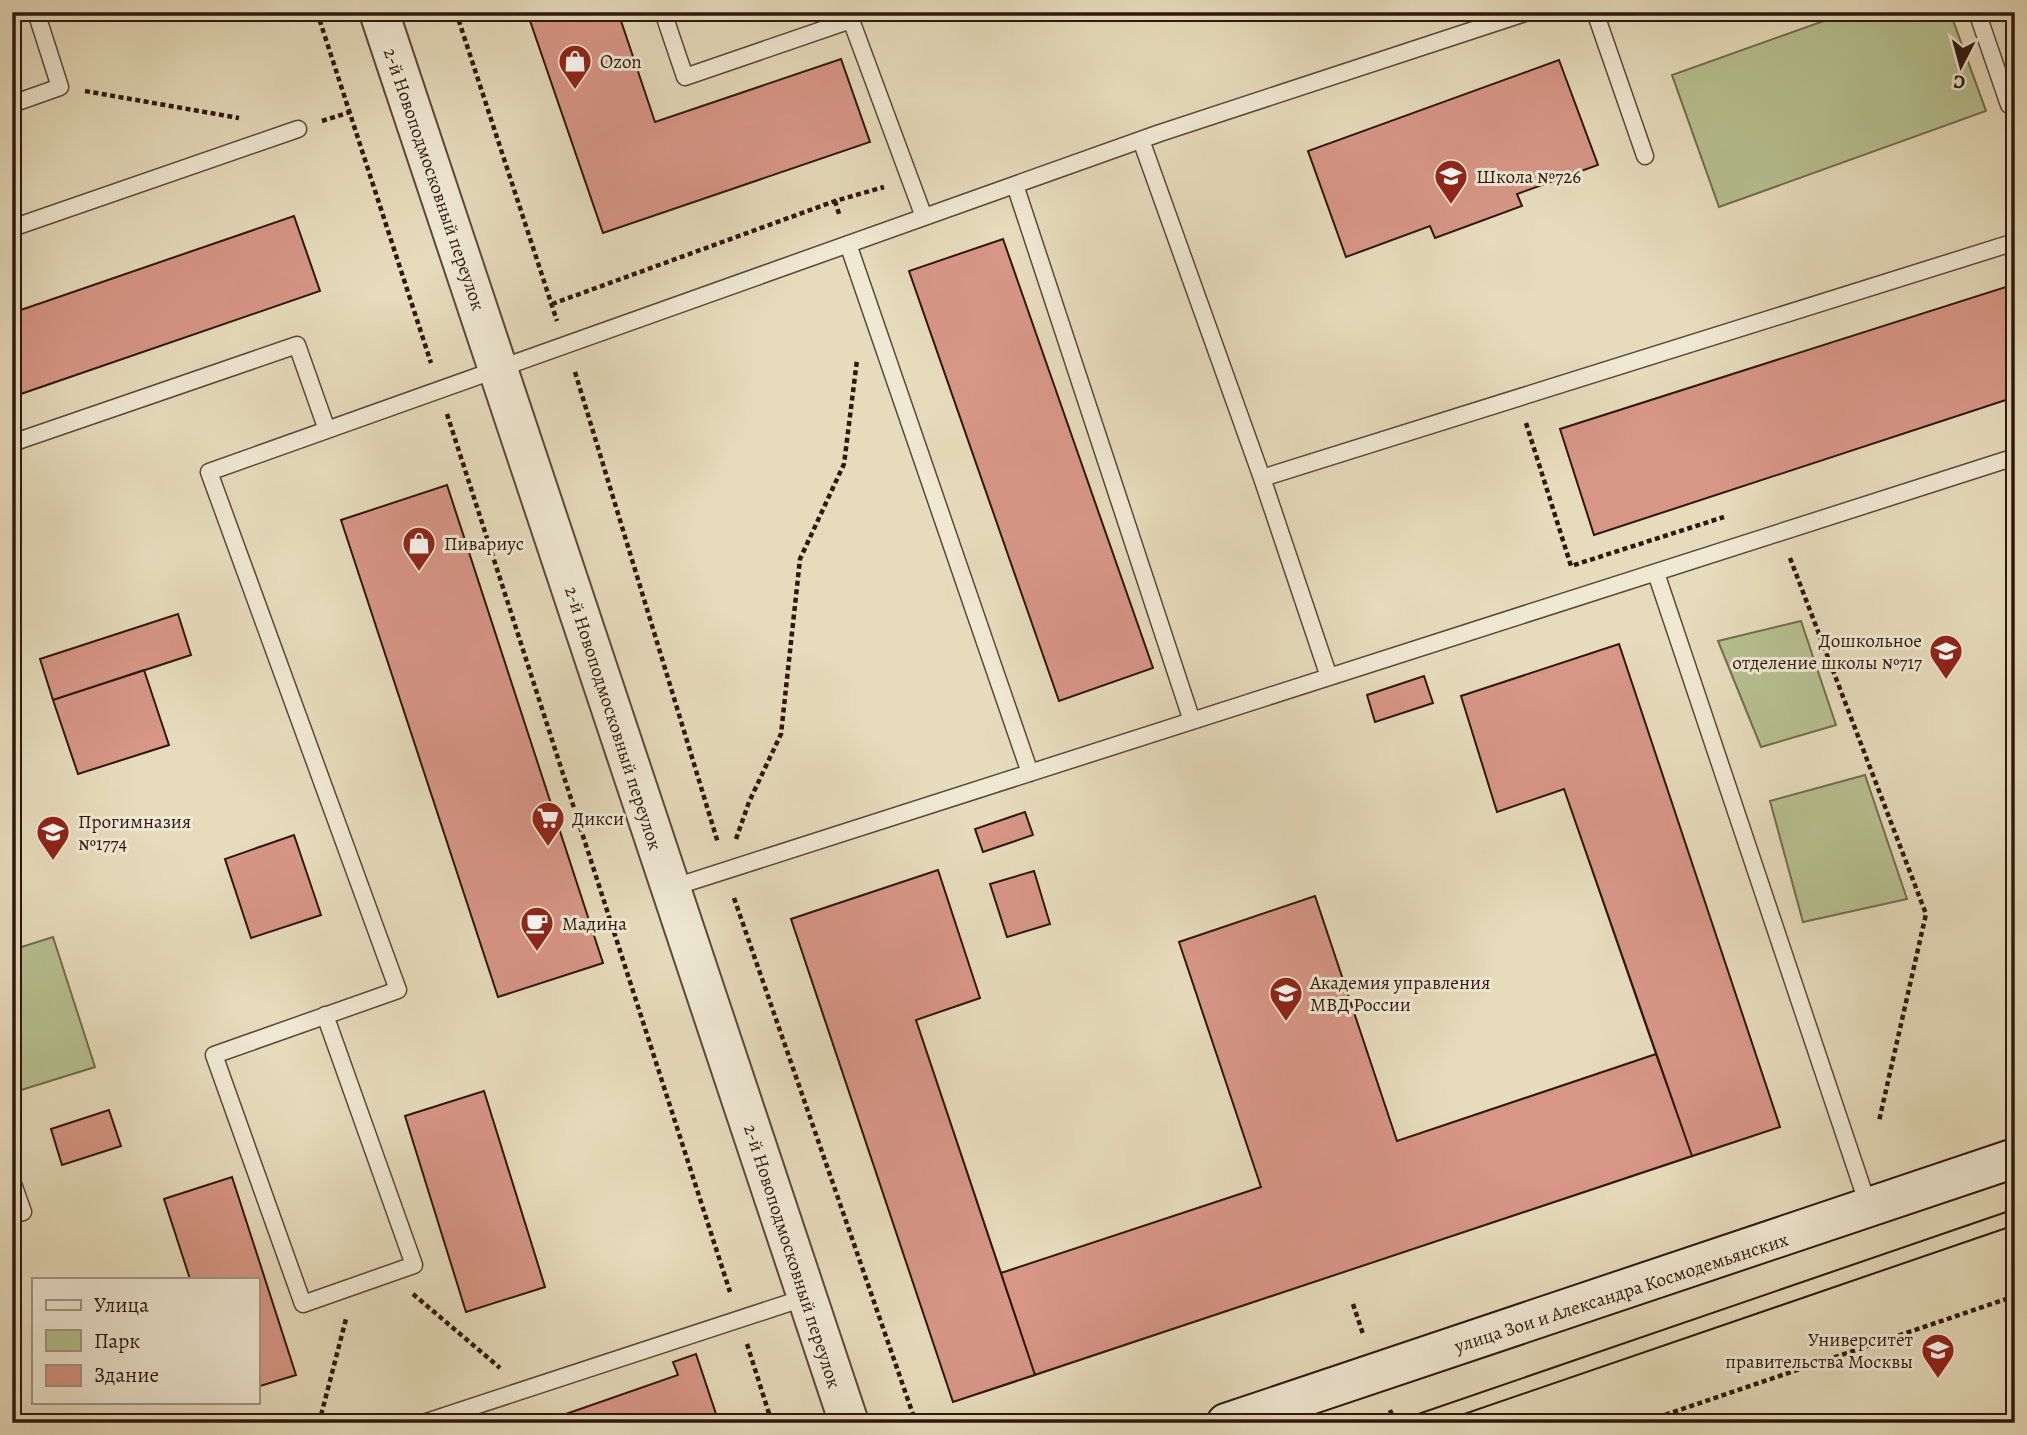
<svg xmlns="http://www.w3.org/2000/svg" width="2027" height="1435" font-family="Alegreya,serif">
  <style>
    .green { fill: #b6c090; stroke: #726c4f; stroke-width: 2 }
    .building { fill: #d79686; stroke: #2d180e; stroke-width: 2 }
    .lines { fill: none; stroke-linecap: round; stroke-linejoin: round }
    .service-casing { stroke: #5b4939; stroke-width: 19 }
    .tertiary-casing { stroke: #5b4939; stroke-width: 42 }
    .secondary-casing { stroke: #2d180e; stroke-width: 42 }
    .path { stroke: #2d180e; stroke-width: 4.5; stroke-dasharray: 5 3.5; stroke-linecap: butt }
    .service { stroke: #efe8d3; stroke-width: 16 }
    .tertiary { stroke: #efe8d3; stroke-width: 38 }
    .secondary { stroke: #efe8d3; stroke-width: 38 }
    .tram { stroke: #2d180e; stroke-width: 2 }
    .labels { text-anchor: middle; stroke-width: 6; stroke-linejoin: round; paint-order: stroke }
    .poi-label { font-size: 19px; fill: #2d180e; stroke: #efe8d3; text-anchor: start }
    .street-label { font-size: 19px; fill: #2d180e; stroke: #efe8d3 }
  </style>
  <rect width="100%" height="100%" fill="#e6dbbb"/>
  <filter id="stains"><feTurbulence type="fractalNoise" baseFrequency=".00286" numOctaves="4"/><feColorMatrix values="0 0 0 0 .2 0 0 0 0 .09 0 0 0 0 .02 0 0 0 .5 -.17"/></filter>
  <radialGradient id="worn" r=".72"><stop offset=".6" stop-color="#630" stop-opacity="0"/><stop offset="1" stop-color="#630" stop-opacity=".3"/></radialGradient>
  <path class="green" d="M 1849,12 L 1950,12 L 1986,111 L 1719,207 L 1672,75 Z
    M 1801,621 L 1836,725 L 1761,747 L 1718,641 Z
    M 1865,775 L 1907,899 L 1803,922 L 1770,801 Z
    M 53,937 L 95,1067 L 18,1091 L 12,1073 L 12,950 Z"/>
  <path class="building" d="M 527,12 L 618,12 L 655,122 L 841,59 L 870,142 L 603,233 Z
    M 1559,60 L 1598,165 L 1517,194 L 1522,206 L 1435,238 L 1430,226 L 1346,257 L 1308,151 Z
    M 294,216 L 320,291 L 12,397 L 12,313 Z
    M 1003,239 L 1153,668 L 1059,701 L 909,271 Z
    M 2015,284 L 2015,397 L 1594,535 L 1560,429 Z
    M 447,485 L 603,963 L 498,997 L 341,520 Z
    M 178,614 L 191,655 L 53,700 L 40,659 Z
    M 1619,644 L 1780,1127 L 953,1402 L 791,919 L 938,870 L 980,998 L 916,1020 L 1001,1273 L 1261,1187 L 1179,942 L 1315,896 L 1397,1141 L 1656,1054 L 1564,789 L 1497,812 L 1461,696 Z
    M 1619,644 L 1780,1127 L 1692,1156 L 1564,789 L 1497,812 L 1461,696 Z
    M 144,670 L 169,745 L 78,774 L 53,700 Z
    M 1424,676 L 1433,703 L 1375,722 L 1367,695 Z
    M 1025,812 L 1033,835 L 983,852 L 975,829 Z
    M 294,835 L 321,915 L 251,938 L 225,859 Z
    M 938,870 L 980,998 L 916,1020 L 1035,1375 L 953,1402 L 791,919 Z
    M 1034,871 L 1050,924 L 1007,937 L 990,884 Z
    M 1315,896 L 1397,1141 L 1656,1054 L 1692,1156 L 1035,1375 L 1001,1273 L 1261,1187 L 1179,942 Z
    M 484,1091 L 545,1287 L 466,1312 L 405,1116 Z
    M 109,1110 L 121,1146 L 62,1165 L 51,1129 Z
    M 232,1177 L 296,1375 L 257,1387 L 257,1279 L 190,1279 L 164,1199 Z
    M 696,1354 L 719,1423 L 540,1423 L 678,1375 L 673,1362 Z"/>
  <g class="lines">
    <defs>
      <path id="service" d="M 663,12 L 685,77 L 851,20 L 924,217
        M 1595,12 L 1645,156
        M 1977,12 L 2009,105
        M 12,104 L 60,87 L 36,12
        M 1141,140 L 1262,478 L 1329,677
        M 1015,185 L 1192,721
        M 12,228 L 298,129
        M 848,244 L 1030,773
        M 12,443 L 297,345 L 327,430
        M 1262,478 L 2015,242
        M 1656,573 L 1869,1208
        M 671,888 L 2015,457
        M 325,1015 L 414,1265 L 303,1304 L 214,1055 L 398,990 L 209,472 L 1160,133 L 1528,12
        M 12,1181 L 23,1212 L 12,1215
        M 423,1423 L 807,1297"/>
      <path id="tertiary" d="M 379,12 L 849,1423"/>
      <path id="secondary" d="M 1226,1423 L 2015,1158"/>
    </defs>
    <use href="#service" class="service-casing"/>
    <use href="#tertiary" class="tertiary-casing"/>
    <use href="#secondary" class="secondary-casing"/>
    <path class="path" d="M 317,12 L 431,363
      M 456,12 L 557,321
      M 85,91 L 239,118
      M 322,121 L 350,112
      M 835,201 L 840,217
      M 552,304 L 835,201 L 884,187
      M 575,372 L 718,843
      M 447,414 L 730,1292
      M 1526,423 L 1571,566 L 1724,517
      M 1790,558 L 1926,914 L 1879,1121
      M 736,839 L 749,802 L 781,734 L 800,559 L 844,464 L 857,360
      M 734,898 L 916,1423
      M 413,1294 L 500,1368
      M 1353,1304 L 1363,1334
      M 747,1344 L 772,1423
      M 1390,1410 L 1395,1423
      M 319,1423 L 346,1319
      M 1641,1423 L 2015,1296"/>
    <use href="#service" class="service"/>
    <use href="#tertiary" class="tertiary"/>
    <use href="#secondary" class="secondary"/>
    <path class="tram" d="M 1392,1423 L 2015,1209
      M 1438,1423 L 2015,1225"/>
  </g>
  <defs>
    <symbol id="shop-pin" viewBox="-11 -11 22 30"><path d="M0 17L-7.5 6A9.5 9.5 0 1 1 7.5 6Z" fill="#8f2418" stroke="#efe8d3"/><path d="M-5-2.5h2.3a2.7 3.5 0 0 1 5.4 0H5L5.5 6h-11ZM-1.5-2.5h3a1.5 2.3 0 0 0-3 0Z" fill="#fff"/></symbol>
    <symbol id="school-pin" viewBox="-11 -11 22 30"><path d="M0 17L-7.5 6A9.5 9.5 0 1 1 7.5 6Z" fill="#8f2418" stroke="#efe8d3"/><path d="M0-5L7-2L0 1L-7-2ZM-4 1L0 2.5L4 1V4Q0 6-4 4Z" fill="#fff"/></symbol>
    <symbol id="supermarket-pin" viewBox="-11 -11 22 30"><path d="M0 17L-7.5 6A9.5 9.5 0 1 1 7.5 6Z" fill="#8f2418" stroke="#efe8d3"/><path d="M-6-5.5h2.5l.6 2H6L4.5 2H-2.5L-4.4-4H-6ZM-1.5 3.2a1.3 1.3 0 1 0 .1 0ZM3 3.2a1.3 1.3 0 1 0 .1 0Z" fill="#fff"/></symbol>
    <symbol id="cafe-pin" viewBox="-11 -11 22 30"><path d="M0 17L-7.5 6A9.5 9.5 0 1 1 7.5 6Z" fill="#8f2418" stroke="#efe8d3"/><path d="M-5.5-4.5H6V0H3Q3 3.5 0 3.5H-2.5Q-5.5 3.5-5.5 0ZM3-3.2v2h1.7v-2ZM-6 4.5H4V6H-6Z" fill="#fff"/></symbol>
    <symbol id="university-pin" viewBox="-11 -11 22 30"><path d="M0 17L-7.5 6A9.5 9.5 0 1 1 7.5 6Z" fill="#8f2418" stroke="#efe8d3"/><path d="M0-5L7-2L0 1L-7-2ZM-4 1L0 2.5L4 1V4Q0 6-4 4Z" fill="#fff"/></symbol>
  </defs>
  <g fill-rule="evenodd">
    <use href="#shop-pin" x="556" y="42" width="38" height="52"/>
    <use href="#school-pin" x="1432" y="157" width="38" height="52"/>
    <use href="#shop-pin" x="400" y="524" width="38" height="52"/>
    <use href="#school-pin" x="1927" y="632" width="38" height="52"/>
    <use href="#supermarket-pin" x="529" y="799" width="38" height="52"/>
    <use href="#school-pin" x="34" y="813" width="38" height="52"/>
    <use href="#cafe-pin" x="518" y="904" width="38" height="52"/>
    <use href="#university-pin" x="1267" y="974" width="38" height="52"/>
    <use href="#university-pin" x="1919" y="1331" width="38" height="52"/>
  </g>
  <g class="labels">
    <g class="poi-label">
      <text x="600" y="68">Ozon</text>
      <text x="1476" y="183">Школа №726</text>
      <text x="444" y="550">Пивариус</text>
      <text x="1922" y="647" text-anchor="end">Дошкольное<tspan x="1922" dy="22">отделение школы №717</tspan></text>
      <text x="572" y="825">Дикси</text>
      <text x="78" y="828">Прогимназия<tspan x="78" dy="22">№1774</tspan></text>
      <text x="562" y="930">Мадина</text>
      <text x="1310" y="989">Академия управления<tspan x="1310" dy="22">МВД России</tspan></text>
      <text x="1913" y="1346" text-anchor="end">Университет<tspan x="1913" dy="22">правительства Москвы</tspan></text>
    </g>
    <g class="street-label">
      <text transform="translate(435 179) rotate(71)" y="7">2-й Новоподмосковный переулок</text>
      <text transform="translate(614 718) rotate(72)" y="7">2-й Новоподмосковный переулок</text>
      <text transform="translate(793 1256) rotate(72)" y="7">2-й Новоподмосковный переулок</text>
      <text transform="translate(1621 1292) rotate(-18)" y="7">улица Зои и Александра Космодемьянских</text>
    </g>
  </g>
  <rect width="2027" height="1435" fill="none" stroke="#e6dbbb" stroke-width="42"/>
  <rect x="14" y="14" width="1999" height="1407" fill="none" stroke="#2d180e" stroke-width="3.5"/>
  <rect x="21" y="21" width="1985" height="1393" fill="none" stroke="#2d180e" stroke-width="2"/>
  <rect x="32" y="1278" width="228" height="126" fill="#efe8d3" stroke="#a19584" stroke-width="2"/>
  <rect x="46" y="1300" width="35" height="10" fill="#efe8d3" stroke="#a19584" stroke-width="2"/>
  <text x="94" y="1312" font-size="21" fill="#2d180e">Улица</text>
  <rect x="46" y="1330" width="35" height="21" fill="#b6c090" stroke="#a19584" stroke-width="2"/>
  <text x="94" y="1348" font-size="21" fill="#2d180e">Парк</text>
  <rect x="46" y="1365" width="35" height="21" fill="#d79686" stroke="#a19584" stroke-width="2"/>
  <text x="94" y="1382" font-size="21" fill="#2d180e">Здание</text>
  <g transform="translate(1961 66) rotate(186)" stroke="#efe8d3" stroke-width="5" paint-order="stroke">
  <path d="M0-5L12 26L0 18L-12 26Z" fill="#2d180e"/>
  <text y="-10" font-size="19" font-weight="bold" text-anchor="middle" fill="#2d180e">С</text>
  </g>
  <rect width="100%" height="100%" filter="url(#stains)"/>
  <rect width="100%" height="100%" fill="url(#worn)"/>
</svg>
